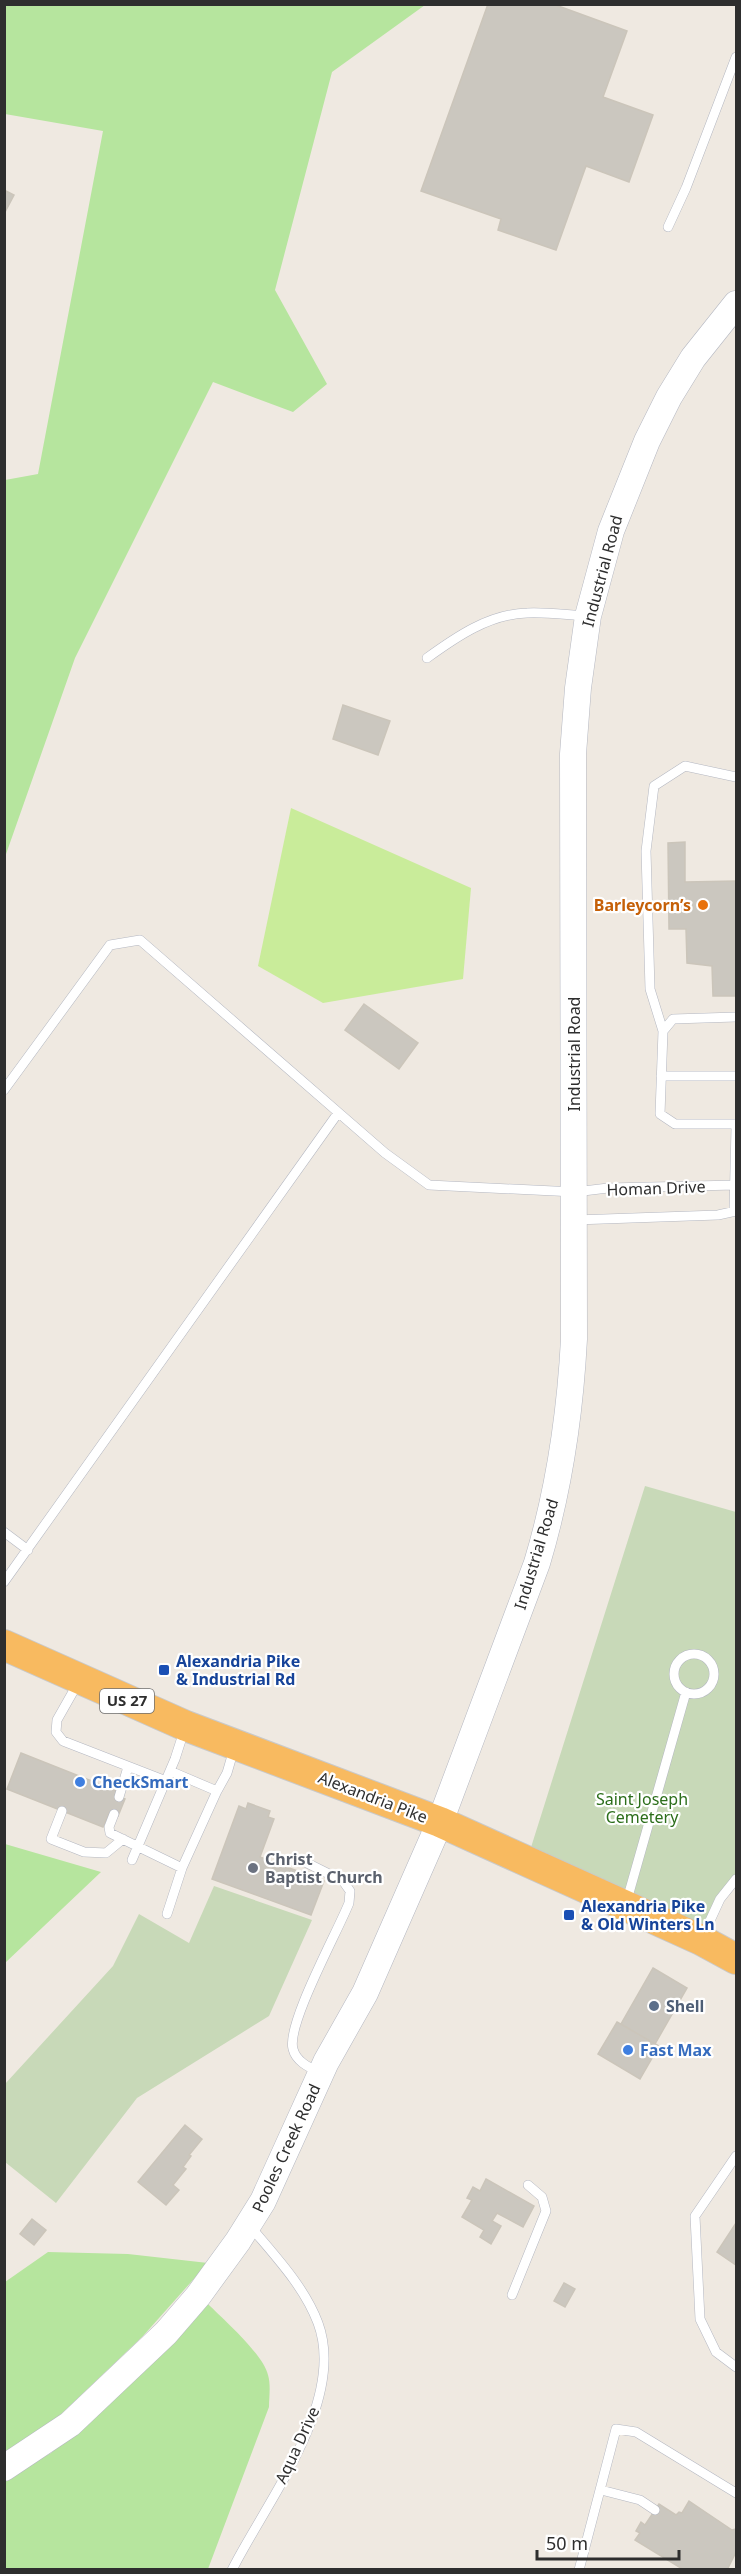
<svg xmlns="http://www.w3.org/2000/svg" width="741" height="2574" font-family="'Noto Sans',sans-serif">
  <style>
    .green { fill: #b6e59e }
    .cemetery { fill: #c8d9b8 }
    .pitch { fill: #c9ec9a }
    .building { fill: #cbc7bf; stroke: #cbc5ba; stroke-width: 1.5 }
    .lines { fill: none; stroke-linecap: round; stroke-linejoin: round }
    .service-casing { stroke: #b4b7c1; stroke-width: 10 }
    .secondary-casing { stroke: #b4b7c1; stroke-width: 27 }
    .trunk-casing { stroke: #c9c9c9; stroke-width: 32 }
    .service { stroke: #fff; stroke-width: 9 }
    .secondary { stroke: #fff; stroke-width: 26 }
    .trunk { stroke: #f8ba60; stroke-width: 30 }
    .food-dot { fill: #e8710a; stroke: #fff; stroke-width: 2 }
    .transit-dot { fill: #1a4fb4; stroke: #fff; stroke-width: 2 }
    .shop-dot { fill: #3f7fe0; stroke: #fff; stroke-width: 2 }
    .worship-dot { fill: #6b7280; stroke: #fff; stroke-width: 2 }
    .service-dot { fill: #5c6f8a; stroke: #fff; stroke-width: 2 }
    .labels { text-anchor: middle; stroke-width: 4.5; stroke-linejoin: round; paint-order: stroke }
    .shield { fill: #fff; stroke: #6d6d6d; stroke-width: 1.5 }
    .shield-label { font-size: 15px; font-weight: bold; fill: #2e2e2e }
    .street-label { font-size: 16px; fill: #2e2e2e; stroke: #fff }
    .food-label { font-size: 16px; font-weight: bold; fill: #c56008; stroke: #fff; text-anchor: end }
    .transit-label { font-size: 16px; font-weight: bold; fill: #164399; stroke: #fff; text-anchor: start }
    .shop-label { font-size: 16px; font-weight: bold; fill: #366cbe; stroke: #fff; text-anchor: start }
    .park-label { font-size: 16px; fill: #2c6e1b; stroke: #fff }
    .worship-label { font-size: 16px; font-weight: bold; fill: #5b616d; stroke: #fff; text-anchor: start }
    .service-label { font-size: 16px; font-weight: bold; fill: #4e5e75; stroke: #fff; text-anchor: start }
  </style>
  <rect width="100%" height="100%" fill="#efe9e1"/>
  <path class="green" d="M 5,4 L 425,5 L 332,72 L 275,290 L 327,384 L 293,412 L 213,382 L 75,658 L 5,857 L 5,480 L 38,474 L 103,131 L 5,114 Z
    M 5,1844 L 101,1872 L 5,1963 L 4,1844 Z
    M 48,2252 L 128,2254 L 208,2263 L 143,2336 L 32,2442 L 5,2455 L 5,2282 Z
    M 208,2304 C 224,2320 263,2354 268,2375 C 271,2385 269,2397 269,2407 L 208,2569 L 5,2569 L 4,2479 L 51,2453 L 140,2373 Z"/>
  <path class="cemetery" d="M 645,1486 L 736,1512 L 736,1879 L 701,1940 L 527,1860 Z
    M 214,1886 L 312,1920 L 269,2016 L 137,2098 L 56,2203 L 5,2162 L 5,2084 L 113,1966 L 139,1914 L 189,1943 Z"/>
  <path class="pitch" d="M 291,808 L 471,888 L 463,979 L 323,1003 L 258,966 Z"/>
  <path class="building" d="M 488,4 L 553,4 L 627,31 L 603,97 L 653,115 L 629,182 L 586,166 L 556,250 L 498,230 L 501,219 L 421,191 Z
    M 4,190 L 14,195 L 4,214 Z
    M 343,705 L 390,721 L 378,755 L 333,739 Z
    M 685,842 L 685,882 L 736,881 L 736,996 L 713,996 L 712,966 L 687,963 L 686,929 L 669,929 L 668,843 Z
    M 364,1004 L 418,1043 L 399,1069 L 345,1030 Z
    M 21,1753 L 117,1791 L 115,1795 L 125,1799 L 118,1816 L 109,1813 L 103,1827 L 7,1789 Z
    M 248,1803 L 270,1811 L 268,1817 L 274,1819 L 260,1857 L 324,1881 L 311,1915 L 212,1879 L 239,1806 L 246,1809 Z
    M 653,1968 L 687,1988 L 655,2044 L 621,2024 Z
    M 617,2022 L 659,2046 L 640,2079 L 598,2054 Z
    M 185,2125 L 202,2139 L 189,2155 L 191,2156 L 183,2167 L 186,2169 L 173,2185 L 179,2190 L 166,2205 L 138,2182 Z
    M 486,2179 L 534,2206 L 523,2227 L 497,2213 L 492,2221 L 501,2226 L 491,2244 L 480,2237 L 484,2230 L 462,2217 L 472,2200 L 467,2198 L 473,2187 L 480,2191 Z
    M 32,2219 L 46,2230 L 34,2245 L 20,2234 Z
    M 736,2223 L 736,2265 L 717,2252 Z
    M 564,2283 L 575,2289 L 565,2307 L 554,2301 Z
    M 689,2501 L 732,2530 L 736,2529 L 736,2552 L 727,2570 L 684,2570 L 635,2540 L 640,2533 L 636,2531 L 641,2522 L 645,2525 L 659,2504 L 676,2515 L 679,2512 L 682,2513 Z"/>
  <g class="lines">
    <defs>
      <path id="service" d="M 668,227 L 686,188 L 736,57
        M 427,658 C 456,637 489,614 527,613 C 547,612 567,615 587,616
        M 736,777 L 685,766 L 654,786 L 646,851 L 650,989 L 663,1031 L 660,1114 L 675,1124 L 736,1124
        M 663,1031 L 673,1019 L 736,1017
        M 661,1076 L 736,1076
        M 4,1090 L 110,945 L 140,940 L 385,1153 L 429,1185 L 575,1192 L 608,1188 L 736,1185
        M 734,1211 L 736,1127
        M 575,1220 L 718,1215 L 736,1211
        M 4,1532 L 28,1550
        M 4,1582 L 338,1113
        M674 1674a20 20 0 1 1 40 0a20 20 0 1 1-40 0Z
        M 78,1683 L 57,1720 L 56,1732 L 63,1741 L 166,1781
        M 217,1791 L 227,1773 L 234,1749
        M 119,1797 L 128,1767
        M 62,1811 L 51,1839 L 84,1852 L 106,1853 L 123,1839
        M 114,1814 L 109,1827 L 110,1833 L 182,1868
        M 132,1860 L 175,1759 L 185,1728
        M 305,1862 L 343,1881 L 350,1891 L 349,1903 C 338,1931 286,2025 293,2049 C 296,2061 308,2067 319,2072
        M 627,1900 L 686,1692
        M 167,1914 L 182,1868 L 217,1791 L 170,1771
        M 702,1938 L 720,1899 L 736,1879
        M 736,2156 L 695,2216 L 700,2319 L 716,2352 L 736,2367
        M 512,2295 L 546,2211 L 542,2197 L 528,2185
        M 601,2490 L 640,2500 L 655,2510
        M 232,2570 C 266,2502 347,2401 318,2323 C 304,2286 275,2256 250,2226
        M 579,2570 L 616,2429 L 636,2432 L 736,2493"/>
      <path id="secondary" d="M 4,2468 L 70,2424 L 166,2333 L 198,2296 L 238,2241 L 263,2201 L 326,2062 L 365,1993 L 440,1822 L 537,1563 C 559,1490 570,1415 574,1339 L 573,754 L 578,688 L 588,616 L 611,531 L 647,441 L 669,397 L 693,358 L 736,304"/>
      <path id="trunk" d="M 4,1645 L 186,1726 L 440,1822 L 701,1940 L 736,1959"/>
    </defs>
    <use href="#service" class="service-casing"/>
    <use href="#secondary" class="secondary-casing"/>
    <use href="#trunk" class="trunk-casing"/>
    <use href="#service" class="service"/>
    <use href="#secondary" class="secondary"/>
    <use href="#trunk" class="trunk"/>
  </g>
  <circle class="food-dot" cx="703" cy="905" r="6"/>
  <g class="transit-dot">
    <rect x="158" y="1664" width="12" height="12" rx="3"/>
    <rect x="563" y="1909" width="12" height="12" rx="3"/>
  </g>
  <g class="shop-dot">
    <circle cx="80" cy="1782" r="6"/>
    <circle cx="628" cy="2050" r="6"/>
  </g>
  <circle class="worship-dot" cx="253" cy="1868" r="6"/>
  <circle class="service-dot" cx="654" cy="2006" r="6"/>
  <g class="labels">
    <rect class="shield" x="100" y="1689" width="54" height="24" rx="4.5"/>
    <g class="shield-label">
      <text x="127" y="1706">US 27</text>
    </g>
    <g class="street-label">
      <text transform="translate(602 571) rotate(-75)" y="6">Industrial Road</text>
      <text transform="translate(574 1054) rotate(-90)" y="6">Industrial Road</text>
      <text transform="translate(656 1188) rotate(-2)" y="6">Homan Drive</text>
      <text transform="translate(536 1554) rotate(-73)" y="6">Industrial Road</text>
      <text transform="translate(373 1797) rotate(21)" y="6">Alexandria Pike</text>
      <text transform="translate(286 2148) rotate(-65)" y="6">Pooles Creek Road</text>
      <text transform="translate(297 2445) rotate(-65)" y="6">Aqua Drive</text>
    </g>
    <g class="food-label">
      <text x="691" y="911">Barleycorn’s</text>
    </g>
    <g class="transit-label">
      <text x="176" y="1667">Alexandria Pike<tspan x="176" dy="18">&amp; Industrial Rd</tspan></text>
      <text x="581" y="1912">Alexandria Pike<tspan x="581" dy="18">&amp; Old Winters Ln</tspan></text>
    </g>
    <g class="shop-label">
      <text x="92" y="1788">CheckSmart</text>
      <text x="640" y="2056">Fast Max</text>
    </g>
    <g class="park-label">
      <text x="642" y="1805">Saint Joseph<tspan x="642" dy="18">Cemetery</tspan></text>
    </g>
    <g class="worship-label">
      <text x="265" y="1865">Christ<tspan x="265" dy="18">Baptist Church</tspan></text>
    </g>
    <g class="service-label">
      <text x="666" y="2012">Shell</text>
    </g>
  </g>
  <rect width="741" height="2574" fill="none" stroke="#2e2e2e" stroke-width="12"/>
  <path d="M537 2550v9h142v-9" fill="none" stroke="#2e2e2e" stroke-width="3"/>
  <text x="546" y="2550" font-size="18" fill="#2e2e2e" stroke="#ffffff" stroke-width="4.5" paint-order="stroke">50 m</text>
</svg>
